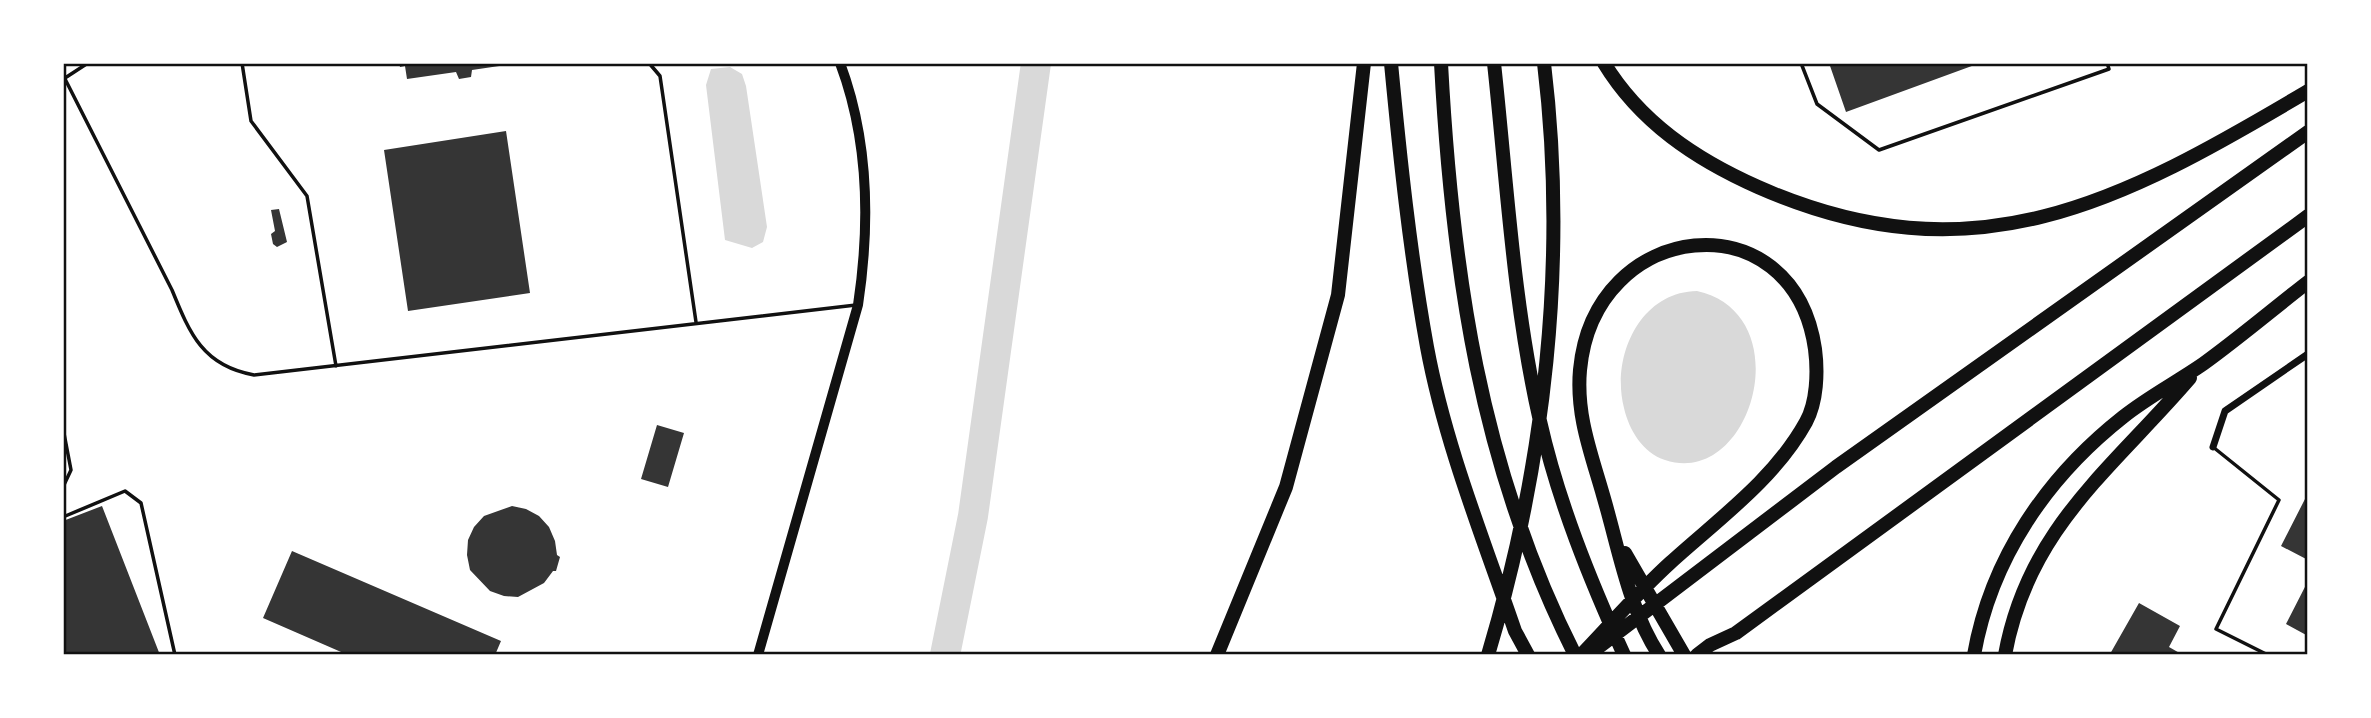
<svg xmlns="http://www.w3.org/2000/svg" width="2371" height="718" font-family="Raleway,sans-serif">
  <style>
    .water { fill: #d9d9d9 }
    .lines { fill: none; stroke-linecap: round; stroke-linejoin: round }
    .river { stroke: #d9d9d9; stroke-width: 30 }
    .building { fill: #353535 }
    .service { stroke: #111; stroke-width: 3.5 }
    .minor { stroke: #111; stroke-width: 7 }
    .secondary { stroke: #111; stroke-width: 10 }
    .motorway { stroke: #111; stroke-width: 14 }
    .neatline { fill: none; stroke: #111; stroke-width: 2.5 }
  </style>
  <rect width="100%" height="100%" fill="#fff"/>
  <path class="water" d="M 730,67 L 742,74 L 746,86 L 767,227 L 763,242 L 752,248 L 725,240 L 706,85 L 711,69 Z
    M 1697,291 C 1801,314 1752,489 1665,460 C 1643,453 1629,430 1624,408 C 1611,358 1639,292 1697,291 Z"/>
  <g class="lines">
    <path class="river" d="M 945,655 L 973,516 L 1036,63"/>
  </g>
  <path class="building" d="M 399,63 L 506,63 L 506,65 L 472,70 L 471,77 L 459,79 L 456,72 L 407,79 L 405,66 L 400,67 Z
    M 1829,63 L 1980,63 L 1846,112 Z
    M 506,131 L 530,293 L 408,311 L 384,150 Z
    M 279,209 L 287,242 L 277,247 L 273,244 L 271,234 L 275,231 L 271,210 Z
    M 657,425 L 684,433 L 668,487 L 641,479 Z
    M 2305,499 L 2308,501 L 2308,560 L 2281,546 Z
    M 102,506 L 160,655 L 63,655 L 63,521 Z
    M 512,506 L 526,509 L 539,516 L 549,527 L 555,541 L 557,555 L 560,557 L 556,571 L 553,571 L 544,583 L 518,597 L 504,596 L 490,591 L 470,570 L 467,555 L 468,540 L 474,527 L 484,516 Z
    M 292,551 L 501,641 L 495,655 L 348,655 L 263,618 Z
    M 2308,581 L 2308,636 L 2286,624 Z
    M 2139,603 L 2180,626 L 2169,647 L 2183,655 L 2110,654 Z"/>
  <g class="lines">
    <path class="service" d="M 242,63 L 251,121 L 307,196 L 336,366
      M 649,63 L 660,76 L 696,322
      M 1801,63 L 1817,104 L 1879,150 L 2109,69 L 2107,63
      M 63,75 L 172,290 C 190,334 203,366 254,375 L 856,305
      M 65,78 L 88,63
      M 63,428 L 71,470 L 63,487
      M 2213,447 L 2279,500 L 2216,629 L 2268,655
      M 63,517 L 125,491 L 141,503 L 175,655"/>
    <path class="minor" d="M 2213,447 L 2225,411 L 2308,354"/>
    <path class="secondary" d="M 758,655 L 858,305 C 870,225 869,140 840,63"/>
    <path class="motorway" d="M 1391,63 C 1400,158 1410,253 1427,347 C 1445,444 1483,538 1515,631 L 1528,655
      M 1441,63 C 1452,271 1480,467 1575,655
      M 1494,63 C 1507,182 1513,303 1540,421 C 1558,501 1590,580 1624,655
      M 1604,63 C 1640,122 1695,159 1758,187 C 1974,282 2121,202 2308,91
      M 1625,553 L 1684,655
      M 1595,650 L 1836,467 L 2308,132
      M 1217,655 L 1286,487 L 1338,295 L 1364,63
      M 1488,655 C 1545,464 1568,261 1544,63
      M 1581,655 C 1610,625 1638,592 1670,563 C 1717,520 1774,480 1806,422 C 1817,402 1818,372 1815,349 C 1793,197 1594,218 1580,370 C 1576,415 1591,453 1603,495 C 1619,549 1628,607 1659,655
      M 1697,655 L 1710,645 L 1736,633 L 2308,216
      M 1974,655 C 1991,558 2047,477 2123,417 C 2148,397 2177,382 2203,364 C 2239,338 2273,309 2308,282
      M 2005,655 C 2028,528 2112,469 2190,378"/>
  </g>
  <rect width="2371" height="718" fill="none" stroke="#ffffff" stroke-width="130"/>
  <rect x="65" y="65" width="2241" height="588" class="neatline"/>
</svg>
